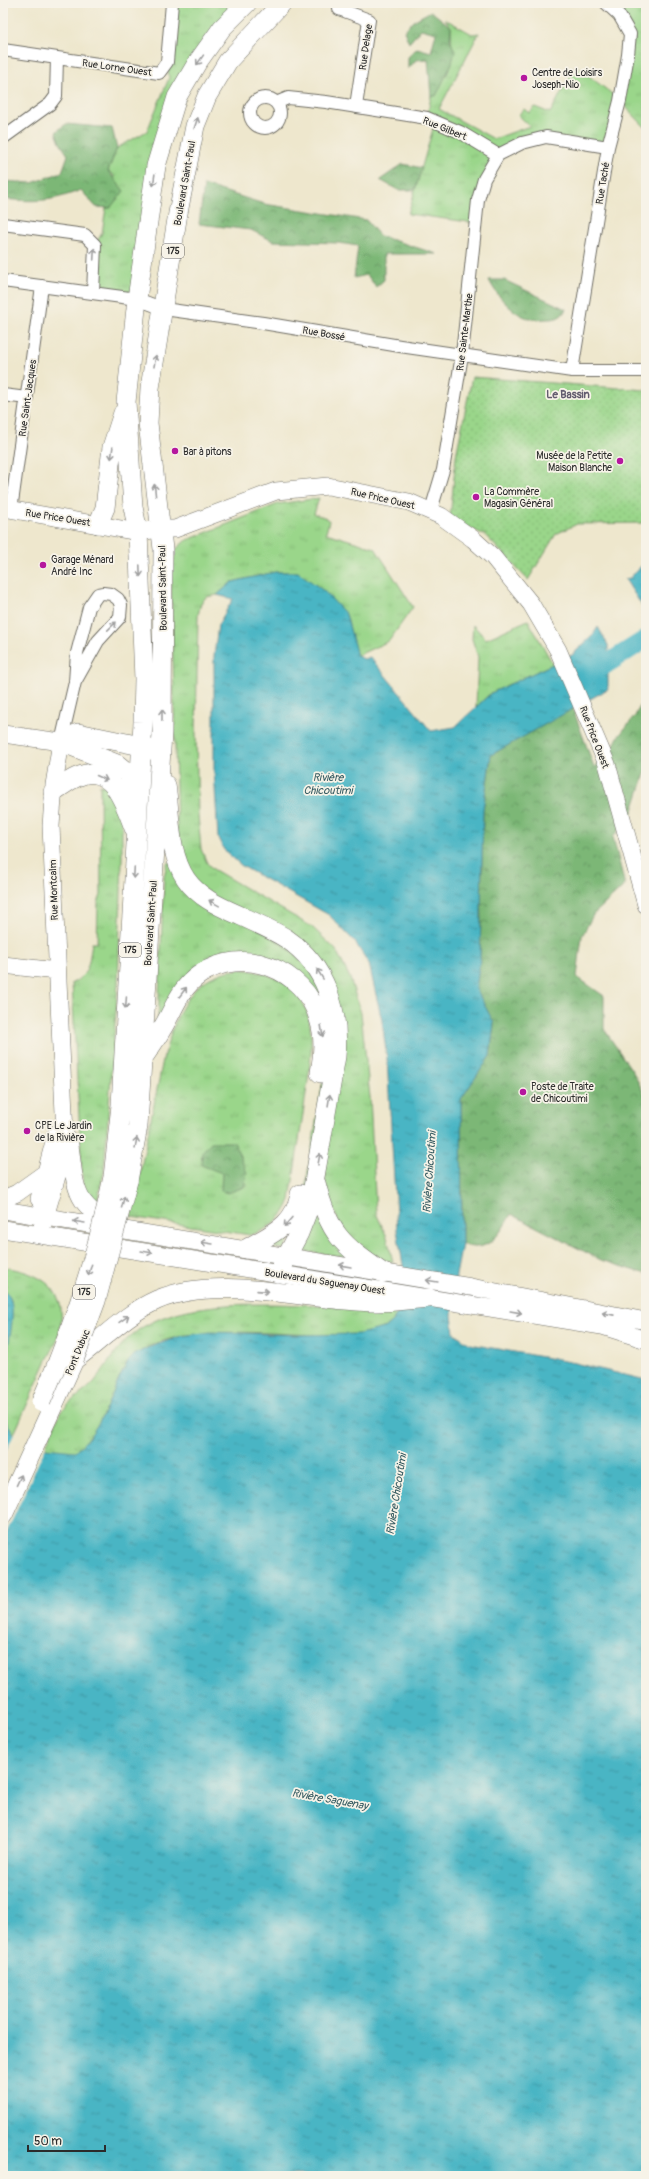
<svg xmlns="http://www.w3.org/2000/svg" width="649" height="2179" font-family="Pangolin,sans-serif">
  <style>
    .grass { fill: url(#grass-tufts); stroke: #62805a }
    .forest { fill: url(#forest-crowns); stroke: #537150 }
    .park { fill: url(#park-dots); stroke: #62805a }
    .water { fill: url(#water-ripples); stroke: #3a7078 }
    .pier { fill: #eee7cd }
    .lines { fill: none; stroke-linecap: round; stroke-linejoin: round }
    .river { stroke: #49b5c4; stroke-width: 19 }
    .street-casing { stroke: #6f6d64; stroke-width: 14 }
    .secondary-casing { stroke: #6f6d64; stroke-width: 18 }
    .primary-casing { stroke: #6f6d64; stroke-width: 20 }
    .street { stroke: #fff; stroke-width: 12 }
    .secondary { stroke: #fff; stroke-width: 17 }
    .primary { stroke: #fff; stroke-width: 19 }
    .primary-bridge-casing { stroke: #6f6d64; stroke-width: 20; stroke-linecap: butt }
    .primary-bridge { stroke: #fff; stroke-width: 19 }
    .oneway { stroke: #a0a0a0 }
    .poi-dot { fill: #b5179e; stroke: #f7f3e8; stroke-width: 1.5 }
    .labels { text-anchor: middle; stroke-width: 3.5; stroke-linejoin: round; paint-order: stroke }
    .shield { fill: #f7f3e8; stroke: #686764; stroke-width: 1 }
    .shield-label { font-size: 9px; font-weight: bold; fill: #2b2b2b }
    .street-label { font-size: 10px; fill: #2b2b2b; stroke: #f7f3e8 }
    .poi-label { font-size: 10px; fill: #2b2b2b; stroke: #f7f3e8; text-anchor: start }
    .neighbourhood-label { font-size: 11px; font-weight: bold; fill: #635c6f; stroke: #f7f3e8 }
    .water-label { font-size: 11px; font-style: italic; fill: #365b61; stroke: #f7f3e8 }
  </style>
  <defs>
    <pattern id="grass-tufts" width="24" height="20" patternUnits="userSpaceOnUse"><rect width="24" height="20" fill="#9ad68a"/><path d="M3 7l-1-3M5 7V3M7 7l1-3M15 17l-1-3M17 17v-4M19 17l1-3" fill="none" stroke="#85b877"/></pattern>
    <pattern id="forest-crowns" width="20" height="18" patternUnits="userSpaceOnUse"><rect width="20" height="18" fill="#7bb776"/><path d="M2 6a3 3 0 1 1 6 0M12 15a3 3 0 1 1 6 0" fill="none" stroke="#659561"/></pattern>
    <pattern id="park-dots" width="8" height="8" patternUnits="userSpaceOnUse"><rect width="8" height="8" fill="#9ad68a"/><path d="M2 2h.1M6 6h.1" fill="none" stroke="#85b877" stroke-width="1.8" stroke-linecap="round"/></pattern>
    <pattern id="water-ripples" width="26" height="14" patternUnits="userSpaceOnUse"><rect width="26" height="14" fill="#49b5c4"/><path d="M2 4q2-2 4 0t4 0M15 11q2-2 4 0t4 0" fill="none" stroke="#3d939f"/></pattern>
  </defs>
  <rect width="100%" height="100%" fill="#f7f3e8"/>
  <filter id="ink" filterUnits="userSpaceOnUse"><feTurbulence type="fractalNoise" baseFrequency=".025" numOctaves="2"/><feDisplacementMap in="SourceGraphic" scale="8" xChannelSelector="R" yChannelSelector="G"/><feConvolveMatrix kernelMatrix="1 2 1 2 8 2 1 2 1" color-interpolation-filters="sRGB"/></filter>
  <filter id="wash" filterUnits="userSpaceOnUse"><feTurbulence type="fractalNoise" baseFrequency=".012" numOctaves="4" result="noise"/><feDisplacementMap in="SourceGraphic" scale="16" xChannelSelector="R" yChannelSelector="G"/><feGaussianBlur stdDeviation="0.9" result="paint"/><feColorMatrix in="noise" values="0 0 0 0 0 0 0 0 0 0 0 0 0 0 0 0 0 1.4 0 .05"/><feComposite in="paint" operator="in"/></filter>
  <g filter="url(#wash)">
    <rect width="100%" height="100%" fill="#eee7cd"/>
    <path class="grass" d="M 172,3 L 247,3 L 177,97 L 137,299 L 93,293 L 95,245 L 102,233 L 106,208 L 110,208 L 114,176 L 108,171 L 117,148 L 147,131 L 169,78 L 167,62 Z
      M 606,3 L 646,3 L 646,128 L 620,101 L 608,147 L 546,137 L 498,155 L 484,179 L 476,223 L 408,214 L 435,122 L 427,118 L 431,96 L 436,95 L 452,63 L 451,27 L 445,19 L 472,34 L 479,33 L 439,109 L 494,139 L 530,126 L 518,115 L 524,109 L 529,113 L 535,107 L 550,113 L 576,66 L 620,100 L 630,34 Z
      M 319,498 L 314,514 L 327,518 L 329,521 L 326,533 L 375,548 L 413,607 L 389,641 L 356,656 L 346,614 L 297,572 L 275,572 L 232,582 L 217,595 L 206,597 L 201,603 L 198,615 L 196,733 L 198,815 L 201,849 L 207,863 L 213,869 L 312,927 L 336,950 L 350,978 L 361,1013 L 370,1097 L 376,1213 L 387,1237 L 393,1262 L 374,1258 L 344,1235 L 325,1189 L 329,978 L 195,883 L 177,831 L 171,574 L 176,549 L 185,541 L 278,504 Z
      M 528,620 L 553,664 L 491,693 L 476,707 L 478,657 L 472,639 L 473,625 L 486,639 Z
      M 100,785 L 107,786 L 122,818 L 122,858 L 118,983 L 104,1171 L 96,1207 L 85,1195 L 82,1174 L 72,983 C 90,976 89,959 92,943 L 97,943 L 98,903 L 101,895 Z
      M 170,862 C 177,875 183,887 194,897 C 214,913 240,920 262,931 C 308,954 336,997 331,1049 L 305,1204 L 284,1249 L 267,1247 L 268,1243 C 287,1237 298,1219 303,1201 L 328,1050 C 327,1037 328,1024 323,1011 C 305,957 234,939 190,974 C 175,986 167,1005 158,1021 L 164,877 L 167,863 Z
      M 240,969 C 327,979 314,1041 304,1107 C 299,1138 295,1169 290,1200 C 283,1219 269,1230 250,1235 L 131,1217 L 163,1060 C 172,1027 184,986 219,974 C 225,971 233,971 240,969 Z
      M 314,1206 L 346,1257 L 300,1251 Z
      M 3,1267 C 42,1273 70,1289 59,1334 C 57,1344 50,1353 46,1362 C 35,1386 25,1410 14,1434 L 3,1417 L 3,1362 L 8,1344 L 12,1318 L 11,1300 L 3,1288 Z
      M 325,1305 L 399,1311 C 395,1317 392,1323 385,1327 C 369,1336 346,1335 328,1335 C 275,1336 167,1318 128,1362 C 117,1381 95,1443 76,1451 C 68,1454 53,1449 45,1448 C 50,1437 55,1423 61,1412 C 69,1400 85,1393 95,1381 C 107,1365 117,1347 133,1334 C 180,1296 266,1305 325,1305 Z"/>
    <path class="forest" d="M 431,11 L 451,27 L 450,40 L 455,51 L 452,63 L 436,96 L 431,96 L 428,59 L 416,60 L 408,69 L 408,57 L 417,48 L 431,52 L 436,33 L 421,29 L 409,43 L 404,31 L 413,21 Z
      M 66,124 L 112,128 L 117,148 L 108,171 L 124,191 L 110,208 L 96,207 L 81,190 C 51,202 35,202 3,199 L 3,181 L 32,183 L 62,172 L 68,155 L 60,143 L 56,132 Z
      M 403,164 L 422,168 L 415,190 L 398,190 L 380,180 Z
      M 204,185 L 264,204 L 366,220 L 380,236 L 437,254 L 384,254 L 384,280 L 376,287 L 367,275 L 354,278 L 358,246 L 339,243 L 273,241 L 251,230 L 199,224 Z
      M 489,280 L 504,280 L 566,309 C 562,317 557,319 548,319 C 543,319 537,320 532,319 C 514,316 496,295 489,280 Z
      M 645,696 L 646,771 L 631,816 L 613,837 L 625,885 L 593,915 L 582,936 L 577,977 L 604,996 L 604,1029 L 633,1072 L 646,1097 L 646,1274 L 601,1260 L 511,1214 C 500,1234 488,1255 462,1244 L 461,1099 L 490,1056 L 494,1024 L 476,989 L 480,959 L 483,810 L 491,755 L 529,732 L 569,698 L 594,767 L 608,757 L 618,737 L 635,716 Z
      M 211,1142 L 234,1142 L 247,1173 L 244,1187 L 228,1193 L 221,1191 L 222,1173 L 201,1165 L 202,1152 Z"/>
    <path class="park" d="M 472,377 L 646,390 L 646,523 L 577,524 L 556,534 L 528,580 L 485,535 L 450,519 L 456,456 Z"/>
    <path class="water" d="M 646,561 L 646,612 L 625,579 L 630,578 Z
      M 275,572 L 298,572 L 324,591 L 346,614 L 357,656 L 364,659 L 370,657 L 431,731 L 455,727 L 491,693 L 572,655 L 592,636 L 598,627 L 608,645 L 608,689 L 491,755 L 483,810 L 480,959 L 476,989 L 494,1023 L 490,1056 L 461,1099 L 462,1244 L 456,1275 L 452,1315 L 454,1333 L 470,1344 L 570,1362 L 646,1380 L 646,2176 L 3,2176 L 3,1417 L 14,1434 L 45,1448 L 75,1451 C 103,1430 111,1390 128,1362 L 134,1355 L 145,1349 L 181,1336 L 210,1332 L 298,1335 L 359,1334 L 384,1328 L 392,1321 L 399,1311 L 403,1265 L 397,1230 L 387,1059 L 382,1021 L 369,964 L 355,942 L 329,915 L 242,866 L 224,850 L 218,838 L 214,771 L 214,656 L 218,625 L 233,599 L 217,595 L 232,582 Z
      M 3,1288 C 6,1292 10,1296 11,1301 C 15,1316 9,1348 3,1362 Z"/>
    <path class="pier" d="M 15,1432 L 46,1446 L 3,1540 L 3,1458 Z"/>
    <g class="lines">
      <path class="river" d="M 586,677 L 646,639"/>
    </g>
  </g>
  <g filter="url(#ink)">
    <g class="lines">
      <defs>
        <path id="street" d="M 339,9 L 369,20 L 356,106
          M 3,50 L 159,73 L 167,62 L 172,3
          M250 113a15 15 0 1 1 30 0a15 15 0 1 1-30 0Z
          M 276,103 L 288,98 L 326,102 L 427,118 L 460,132 L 498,155 L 522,143 L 546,137 L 608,147
          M 3,138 L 50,104 L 56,96 L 57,58
          M 3,224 L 85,235 L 95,245 L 93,293
          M 3,281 L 137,299 L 164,309 L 263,323 L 400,346 L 572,371 L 646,371
          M 572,371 L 608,147 L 620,101 L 628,55 L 630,34 L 619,15 L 606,3
          M 3,395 L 27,398
          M 11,510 L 42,286
          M 431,510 L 443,470 L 462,355 L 478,200 L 484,179 L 498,155
          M 61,742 L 75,682 L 77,653 L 89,607 L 98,594 L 103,593 L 111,594 L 118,599 L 121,605 L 120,617 L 98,641 L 75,682"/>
        <path id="secondary" d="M 3,508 L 138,532 L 159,529 L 175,529 L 276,491 L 328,486 L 409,502 L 441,516 L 473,539 L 493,557 L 531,604 L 558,650 L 607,764 L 646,905
          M 3,734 L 61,742 L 54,785 L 51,826 L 65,1135 L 60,1166 L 42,1227
          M 3,965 L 57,971
          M 69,1140 C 73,1159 72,1185 83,1201 C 91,1212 103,1220 113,1228
          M 3,1199 L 17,1193 L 45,1173
          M 39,1199 L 56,1134
          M 3,1210 L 471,1287 L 646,1321
          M 3,1229 L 558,1319 L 602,1326 L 646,1340"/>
        <path id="primary" d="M 98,524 L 105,508 L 112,447 L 123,413
          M 61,742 L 78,733 L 141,746 L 152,750
          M 61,742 L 117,764 L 128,773 L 139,791
          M 166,785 C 171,816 168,852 186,879 C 199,898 221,907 241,916 C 256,923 273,930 287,939 C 326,966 340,1011 336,1056 L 310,1205 L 299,1233 L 278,1273
          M 53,792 C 61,787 68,781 77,777 C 112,761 125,805 134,828
          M 143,1058 C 150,1048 157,1038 163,1027 C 174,1009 180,988 199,975 C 243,945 304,968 319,1019 C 325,1037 323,1055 320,1073
          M 113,1177 L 121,1105 L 143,722 L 144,679 L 138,532 L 133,507 L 126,402 L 137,299 L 156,166 L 177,97 L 197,63 L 222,28 L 247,3
          M 128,1181 L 138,1126 L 162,733 L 163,549 L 148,423 L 150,388 L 178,213 L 195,126 L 207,96 L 228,61 L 282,3
          M 316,1183 C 329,1234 341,1244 383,1273
          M 246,1249 C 271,1234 295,1226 300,1194
          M 3,1515 L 74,1360 C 102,1340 125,1314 157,1300 C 220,1273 311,1302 377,1302 C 394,1302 412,1299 429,1298"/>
      </defs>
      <use href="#street" class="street-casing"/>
      <use href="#secondary" class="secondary-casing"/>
      <use href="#primary" class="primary-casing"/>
      <use href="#street" class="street"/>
      <use href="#secondary" class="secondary"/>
      <use href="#primary" class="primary"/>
      <defs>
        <path id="primary-bridge" d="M 74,1360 L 96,1301 L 128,1181
          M 41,1402 C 73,1329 97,1255 113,1177"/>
      </defs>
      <use href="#primary-bridge" class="primary-bridge-casing"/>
      <use href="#primary-bridge" class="primary-bridge"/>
    </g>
    <defs><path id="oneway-shaft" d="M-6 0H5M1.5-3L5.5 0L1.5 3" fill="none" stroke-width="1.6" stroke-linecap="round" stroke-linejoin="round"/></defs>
    <g class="oneway">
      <use href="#oneway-shaft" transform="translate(200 60) rotate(125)"/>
      <use href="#oneway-shaft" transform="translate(196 123) rotate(-71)"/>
      <use href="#oneway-shaft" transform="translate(154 180) rotate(98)"/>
      <use href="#oneway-shaft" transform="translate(94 254) rotate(-87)"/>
      <use href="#oneway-shaft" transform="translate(155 361) rotate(-80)"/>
      <use href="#oneway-shaft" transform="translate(112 453) rotate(98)"/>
      <use href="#oneway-shaft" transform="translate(155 490) rotate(-96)"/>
      <use href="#oneway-shaft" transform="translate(140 571) rotate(88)"/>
      <use href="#oneway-shaft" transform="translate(112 626) rotate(-44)"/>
      <use href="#oneway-shaft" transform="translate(162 715) rotate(-90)"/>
      <use href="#oneway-shaft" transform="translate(102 778) rotate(24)"/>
      <use href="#oneway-shaft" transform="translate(134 873) rotate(93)"/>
      <use href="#oneway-shaft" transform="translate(214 903) rotate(-151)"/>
      <use href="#oneway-shaft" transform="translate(320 974) rotate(-122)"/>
      <use href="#oneway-shaft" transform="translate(183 992) rotate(-53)"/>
      <use href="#oneway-shaft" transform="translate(126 1003) rotate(94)"/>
      <use href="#oneway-shaft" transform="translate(322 1031) rotate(82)"/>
      <use href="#oneway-shaft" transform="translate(329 1100) rotate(-81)"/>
      <use href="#oneway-shaft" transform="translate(136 1143) rotate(-81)"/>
      <use href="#oneway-shaft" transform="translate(319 1159) rotate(-80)"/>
      <use href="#oneway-shaft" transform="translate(123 1202) rotate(-76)"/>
      <use href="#oneway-shaft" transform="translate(79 1222) rotate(-171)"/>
      <use href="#oneway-shaft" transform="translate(288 1222) rotate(131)"/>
      <use href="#oneway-shaft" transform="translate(207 1243) rotate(-171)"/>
      <use href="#oneway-shaft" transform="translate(147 1252) rotate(9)"/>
      <use href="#oneway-shaft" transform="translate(345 1266) rotate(-170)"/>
      <use href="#oneway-shaft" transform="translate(90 1270) rotate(106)"/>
      <use href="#oneway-shaft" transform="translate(432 1281) rotate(-171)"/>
      <use href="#oneway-shaft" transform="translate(263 1291) rotate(4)"/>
      <use href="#oneway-shaft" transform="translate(516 1312) rotate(10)"/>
      <use href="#oneway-shaft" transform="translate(608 1314) rotate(-169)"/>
      <use href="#oneway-shaft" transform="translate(124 1319) rotate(-35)"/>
      <use href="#oneway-shaft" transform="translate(19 1480) rotate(-65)"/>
    </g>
  </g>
  <g class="poi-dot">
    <circle cx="524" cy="78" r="4"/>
    <circle cx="175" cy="451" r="4"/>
    <circle cx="620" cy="461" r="4"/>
    <circle cx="476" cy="497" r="4"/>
    <circle cx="43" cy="565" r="4"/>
    <circle cx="523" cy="1092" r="4"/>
    <circle cx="27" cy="1131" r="4"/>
  </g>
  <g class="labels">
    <g class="shield">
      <rect x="162" y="244" width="22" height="14" rx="3"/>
      <rect x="119" y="943" width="22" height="14" rx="3"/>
      <rect x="73" y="1285" width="22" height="14" rx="3"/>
    </g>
    <g class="shield-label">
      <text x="173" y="254">175</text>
      <text x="130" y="953">175</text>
      <text x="84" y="1295">175</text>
    </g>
    <g class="street-label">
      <text transform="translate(365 47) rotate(-82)" y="4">Rue Delage</text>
      <text transform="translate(117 67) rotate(8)" y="4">Rue Lorne Ouest</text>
      <text transform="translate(445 128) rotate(22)" y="4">Rue Gilbert</text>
      <text transform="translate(184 183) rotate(-80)" y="4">Boulevard Saint-Paul</text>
      <text transform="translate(602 183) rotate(-81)" y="4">Rue Taché</text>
      <text transform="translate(464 332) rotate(-83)" y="4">Rue Sainte-Marthe</text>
      <text transform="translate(324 333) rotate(10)" y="4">Rue Bossé</text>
      <text transform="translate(27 398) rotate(-82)" y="4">Rue Saint-Jacques</text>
      <text transform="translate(383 498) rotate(13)" y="4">Rue Price Ouest</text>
      <text transform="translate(58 517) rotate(9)" y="4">Rue Price Ouest</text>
      <text transform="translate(162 588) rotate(-91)" y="4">Boulevard Saint-Paul</text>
      <text transform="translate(595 737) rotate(69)" y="4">Rue Price Ouest</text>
      <text transform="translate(53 890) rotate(-92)" y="4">Rue Montcalm</text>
      <text transform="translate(150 923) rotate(-86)" y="4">Boulevard Saint-Paul</text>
      <text transform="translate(325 1281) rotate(9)" y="4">Boulevard du Saguenay Ouest</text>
      <text transform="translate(77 1352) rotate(-67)" y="4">Pont Dubuc</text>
    </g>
    <g class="poi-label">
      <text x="532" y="76">Centre de Loisirs<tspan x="532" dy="12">Joseph-Nio</tspan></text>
      <text x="183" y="455">Bar à pitons</text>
      <text x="612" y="459" text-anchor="end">Musée de la Petite<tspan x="612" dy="12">Maison Blanche</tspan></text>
      <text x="484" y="495">La Commère<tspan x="484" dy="12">Magasin Général</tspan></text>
      <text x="51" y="563">Garage Ménard<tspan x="51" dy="12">André Inc</tspan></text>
      <text x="531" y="1090">Poste de Traite<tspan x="531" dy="12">de Chicoutimi</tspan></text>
      <text x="35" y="1129">CPE Le Jardin<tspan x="35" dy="12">de la Rivière</tspan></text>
    </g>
    <g class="neighbourhood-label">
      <text x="568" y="398">Le Bassin</text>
    </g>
    <g class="water-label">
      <text x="328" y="781">Rivière<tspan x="328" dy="13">Chicoutimi</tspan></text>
      <text transform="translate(429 1172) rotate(-86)" y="4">Rivière Chicoutimi</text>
      <text transform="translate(396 1494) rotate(-81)" y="4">Rivière Chicoutimi</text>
      <text transform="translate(330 1799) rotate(10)" y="4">Rivière Saguenay</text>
    </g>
  </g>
  <rect width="649" height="2179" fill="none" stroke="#f7f3e8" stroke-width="16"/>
  <path d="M28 2145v6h77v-6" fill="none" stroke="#2b2b2b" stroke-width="2"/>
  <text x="34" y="2145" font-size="12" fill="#2b2b2b" stroke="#f7f3e8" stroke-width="3" paint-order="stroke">50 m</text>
</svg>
